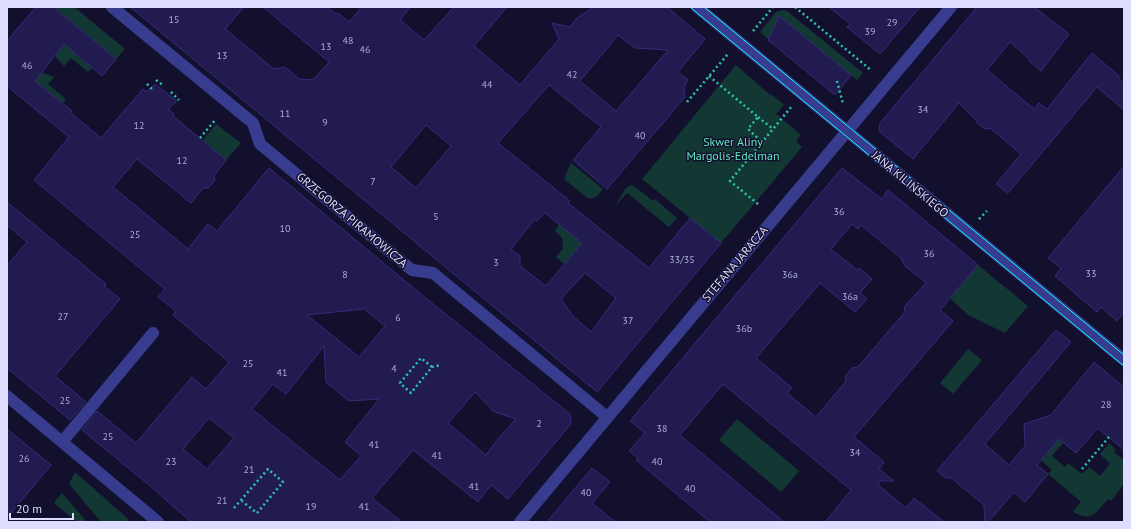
<svg xmlns="http://www.w3.org/2000/svg" width="1131" height="529" font-family="'PT Sans',sans-serif">
  <style>
    .green { fill: #133834 }
    .building { fill: #221b50; stroke: #362b7d; fill-rule: evenodd }
    .lines { fill: none; stroke-linecap: round; stroke-linejoin: round }
    .path { stroke: #29c7b1; stroke-width: 2.5; stroke-dasharray: 2 3; stroke-linecap: butt }
    .minor { stroke: #383c8f; stroke-width: 12 }
    .tram { stroke: #09f9ff; stroke-width: 1 }
    .labels { text-anchor: middle; stroke-width: 3; stroke-linejoin: round; paint-order: stroke }
    .number-label { font-size: 10px; fill: #afacd3 }
    .park-label { font-size: 12px; fill: #60e8bc; stroke: #13102e }
    .street-label { font-size: 12px; fill: #deddff; stroke: #13102e }
  </style>
  <rect width="100%" height="100%" fill="#13102e"/>
  <path class="green" d="M 54,7 L 74,7 L 125,49 L 116,59 Z
    M 782,10 L 787,11 L 863,73 L 857,80 L 784,20 L 768,39 L 760,32 L 776,12 Z
    M 66,42 L 75,54 L 92,68 L 88,72 L 71,58 L 64,66 L 55,56 Z
    M 736,65 L 770,95 L 771,94 L 784,105 L 776,114 L 801,135 L 796,141 L 802,147 L 721,243 L 642,179 Z
    M 40,72 L 54,77 L 48,84 L 66,99 L 63,103 L 45,89 L 31,83 Z
    M 216,124 L 241,143 L 226,160 L 203,140 Z
    M 571,163 L 603,189 C 598,195 595,200 587,198 L 564,179 Z
    M 631,185 L 634,186 L 653,201 L 655,199 L 677,218 L 669,227 L 627,193 L 617,204 L 616,204 L 626,188 Z
    M 559,224 L 582,243 L 564,264 L 556,257 L 563,249 L 562,238 L 555,231 Z
    M 978,265 L 1028,306 L 1005,333 L 968,315 L 950,298 Z
    M 968,349 L 982,360 L 953,394 L 940,383 Z
    M 737,419 L 799,471 L 781,492 L 719,440 Z
    M 1059,439 L 1063,443 L 1052,456 L 1065,467 L 1068,463 L 1082,474 L 1089,467 L 1100,476 L 1110,464 L 1100,454 L 1109,443 L 1116,450 L 1114,452 L 1124,460 L 1124,484 L 1111,501 L 1108,499 C 1097,512 1091,523 1073,512 L 1081,502 L 1048,474 L 1052,470 L 1041,460 Z
    M 75,472 L 127,518 L 128,521 L 127,522 L 101,522 L 69,484 Z
    M 62,493 L 87,522 L 77,522 L 54,503 Z"/>
  <path class="building" d="M 36,7 L 53,7 L 116,59 L 102,76 L 64,44 L 35,81 L 72,111 L 71,113 L 101,138 L 143,89 L 146,92 L 155,84 L 177,101 L 168,109 L 174,114 L 173,116 L 226,160 L 214,176 L 215,180 L 208,188 L 203,188 L 191,203 L 137,159 L 113,187 L 188,249 L 208,224 L 217,231 L 269,168 L 422,295 L 570,414 L 571,424 L 508,499 L 491,485 L 478,502 L 413,450 L 372,498 L 402,522 L 191,522 L 149,485 L 82,430 L 97,411 L 136,443 L 192,377 L 206,389 L 229,362 L 173,315 L 176,311 L 158,297 L 165,289 L 34,180 L 69,137 L 7,86 L 7,41 ZM 364,309 L 385,326 L 359,357 L 307,315 ZM 324,346 L 326,382 L 349,401 L 379,399 L 345,442 L 361,456 L 340,480 L 252,409 L 273,384 L 286,394 ZM 475,392 L 490,407 L 492,411 L 516,419 L 497,440 L 486,455 L 448,423 ZM 209,418 L 234,438 L 207,469 L 183,449 Z
    M 130,7 L 244,7 L 225,29 L 274,69 L 285,67 L 299,79 L 313,80 L 329,62 L 263,7 L 327,7 L 336,14 L 338,13 L 349,22 L 362,7 L 410,7 L 400,20 L 424,40 L 454,7 L 507,7 L 474,46 L 520,85 L 559,39 L 552,23 L 570,27 L 577,18 L 594,7 L 667,7 L 705,39 L 678,72 L 688,80 L 684,87 L 685,97 L 607,189 L 573,160 L 601,127 L 549,85 L 498,143 L 570,201 L 568,203 L 649,268 L 690,218 L 721,243 L 597,392 ZM 618,35 L 635,48 L 668,50 L 616,111 L 580,81 ZM 426,125 L 451,146 L 416,188 L 391,167 ZM 545,213 L 582,243 L 546,286 L 520,266 L 520,256 L 511,249 L 535,219 L 537,221 ZM 585,273 L 616,298 L 591,332 L 572,315 L 561,299 Z
    M 829,7 L 920,7 L 880,54 L 847,27 L 850,24 Z
    M 977,7 L 1034,7 L 1069,34 L 1041,71 L 1029,61 L 1029,59 L 1010,42 L 987,70 L 1034,109 L 1039,103 L 1047,109 L 1092,53 L 1119,76 L 1118,78 L 1124,83 L 1124,110 L 1097,87 L 1008,193 L 996,184 L 1021,154 L 990,128 L 985,129 L 977,123 L 977,121 L 959,103 L 913,159 L 880,132 L 879,128 L 880,123 Z
    M 779,16 L 851,75 L 835,95 L 768,40 Z
    M 1124,166 L 1124,312 L 1117,321 L 1101,307 L 1097,312 L 1055,276 L 1061,268 L 1048,258 Z
    M 842,168 L 882,199 L 888,190 L 978,265 L 940,310 L 953,321 L 854,437 L 884,462 L 879,469 L 894,481 L 880,481 L 878,485 L 906,508 L 914,498 L 944,522 L 825,522 L 851,490 L 723,384 L 680,435 L 784,522 L 710,522 L 636,460 L 638,458 L 629,451 L 645,433 L 630,421 ZM 852,224 L 858,229 L 861,225 L 902,259 L 904,265 L 926,283 L 904,307 L 905,312 L 858,367 L 852,368 L 845,377 L 846,381 L 816,417 L 787,393 L 792,388 L 756,358 L 820,283 L 855,312 L 867,299 L 860,293 L 872,279 L 859,268 L 857,270 L 831,249 Z
    M 7,202 L 106,284 L 104,286 L 120,299 L 55,376 L 86,402 L 70,420 L 7,368 L 7,266 L 27,242 L 7,225 Z
    M 1056,330 L 1071,342 L 985,444 L 1009,465 L 1025,446 L 1024,424 L 1051,415 L 1094,362 L 1124,387 L 1124,450 L 1098,428 L 1076,453 L 1059,439 L 1037,465 L 1048,474 L 1025,502 L 1014,492 L 988,522 L 985,522 L 984,505 L 951,478 L 946,478 L 937,471 Z
    M 7,429 L 51,465 L 7,518 Z
    M 592,468 L 610,482 L 592,503 L 615,522 L 547,522 Z"/>
  <g class="lines">
    <path class="path" d="M 795,7 L 872,71
      M 753,31 L 773,7
      M 709,76 L 758,117 L 748,129 L 762,142
      M 156,80 L 164,86
      M 837,81 L 843,104
      M 147,84 L 152,89
      M 171,92 L 179,100
      M 687,102 L 728,54
      M 758,117 L 773,129
      M 200,138 L 216,119
      M 758,204 L 730,181 L 792,106
      M 979,219 L 987,211
      M 432,367 L 421,358 L 400,383 L 411,393 L 432,367 L 441,365
      M 1082,469 L 1109,437
      M 234,508 L 268,469 L 283,482 L 257,513 L 242,501"/>
    <path class="minor" d="M 112,7 L 253,123 L 260,144 L 412,270 L 433,273 L 607,417
      M 697,7 L 1124,360
      M 7,396 L 158,522
      M 62,442 L 153,333
      M 520,522 L 951,7"/>
    <path class="tram" d="M 690,7 L 1124,366
      M 704,7 L 1124,355"/>
  </g>
  <g class="labels">
    <g class="number-label">
      <text x="174" y="23">15</text>
      <text x="892" y="26">29</text>
      <text x="870" y="35">39</text>
      <text x="348" y="44">48</text>
      <text x="326" y="50">13</text>
      <text x="365" y="53">46</text>
      <text x="222" y="59">13</text>
      <text x="27" y="69">46</text>
      <text x="572" y="78">42</text>
      <text x="487" y="88">44</text>
      <text x="923" y="113">34</text>
      <text x="285" y="117">11</text>
      <text x="325" y="126">9</text>
      <text x="139" y="129">12</text>
      <text x="640" y="139">40</text>
      <text x="182" y="164">12</text>
      <text x="373" y="185">7</text>
      <text x="839" y="215">36</text>
      <text x="436" y="220">5</text>
      <text x="285" y="232">10</text>
      <text x="135" y="238">25</text>
      <text x="929" y="257">36</text>
      <text x="682" y="263">33/35</text>
      <text x="496" y="266">3</text>
      <text x="1091" y="277">33</text>
      <text x="345" y="278">8</text>
      <text x="790" y="278">36a</text>
      <text x="850" y="300">36a</text>
      <text x="63" y="320">27</text>
      <text x="398" y="321">6</text>
      <text x="628" y="324">37</text>
      <text x="744" y="332">36b</text>
      <text x="248" y="367">25</text>
      <text x="394" y="372">4</text>
      <text x="282" y="376">41</text>
      <text x="65" y="404">25</text>
      <text x="1106" y="408">28</text>
      <text x="539" y="427">2</text>
      <text x="662" y="432">38</text>
      <text x="108" y="440">25</text>
      <text x="374" y="448">41</text>
      <text x="855" y="456">34</text>
      <text x="437" y="459">41</text>
      <text x="24" y="462">26</text>
      <text x="171" y="465">23</text>
      <text x="657" y="465">40</text>
      <text x="249" y="473">21</text>
      <text x="474" y="490">41</text>
      <text x="690" y="492">40</text>
      <text x="586" y="496">40</text>
      <text x="222" y="504">21</text>
      <text x="311" y="510">19</text>
      <text x="364" y="510">41</text>
    </g>
    <g class="park-label">
      <text x="733" y="146">Skwer Aliny<tspan x="733" dy="14">Margolis-Edelman</tspan></text>
    </g>
    <g class="street-label">
      <text transform="translate(910 184) rotate(40)" y="4">JANA KILIŃSKIEGO</text>
      <text transform="translate(352 220) rotate(40)" y="4">GRZEGORZA PIRAMOWICZA</text>
      <text transform="translate(735 264) rotate(-50)" y="4">STEFANA JARACZA</text>
    </g>
  </g>
  <rect width="1131" height="529" fill="none" stroke="#deddff" stroke-width="16"/>
  <path d="M10 513v6h63v-6" fill="none" stroke="#deddff" stroke-width="2"/>
  <text x="16" y="513" font-size="12" fill="#deddff" stroke="#13102e" stroke-width="3" paint-order="stroke">20 m</text>
</svg>
